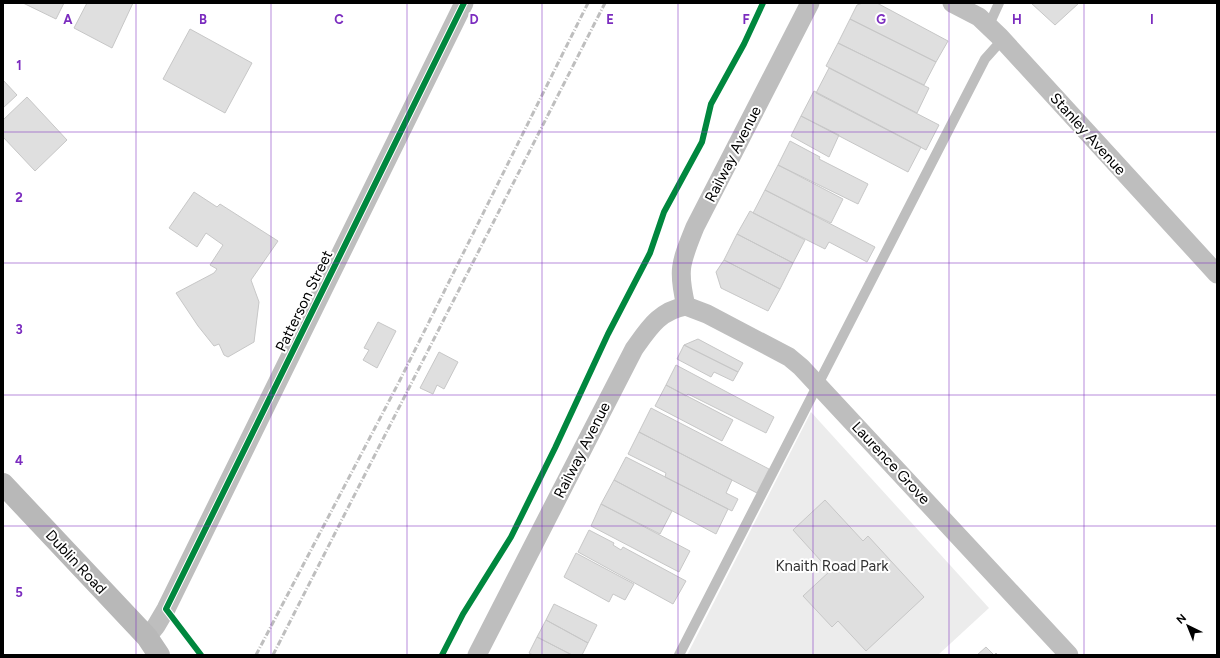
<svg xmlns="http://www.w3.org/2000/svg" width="1220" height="658" font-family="Figtree,sans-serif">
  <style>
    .green { fill: #ececec }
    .building { fill: #dfdfdf; stroke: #c7c7c7 }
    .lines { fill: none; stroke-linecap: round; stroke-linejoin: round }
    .service { stroke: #bebebe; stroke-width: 10 }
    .minor { stroke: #bebebe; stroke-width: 19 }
    .secondary { stroke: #b8b8b8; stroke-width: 22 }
    .rail { stroke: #bebebe; stroke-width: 3; stroke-dasharray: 6 2 1 2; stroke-linecap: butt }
    .cycleway-casing { stroke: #fff; stroke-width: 8 }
    .cycleway { stroke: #00873e; stroke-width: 6 }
    .grid { fill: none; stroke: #7b2cbf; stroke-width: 1; stroke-opacity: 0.55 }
    .labels { text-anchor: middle; stroke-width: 4; stroke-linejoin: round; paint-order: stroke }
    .street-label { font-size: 15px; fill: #000; stroke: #fff }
    .park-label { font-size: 15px; fill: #333; stroke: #fff }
    .grid-label { font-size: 13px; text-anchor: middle; font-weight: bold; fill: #7b2cbf; stroke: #fff; stroke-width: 4; stroke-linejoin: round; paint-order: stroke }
  </style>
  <rect width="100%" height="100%" fill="#fff"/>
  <path class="green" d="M 811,412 L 989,608 L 938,655 L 687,655 Z"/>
  <path class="building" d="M 23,3 L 64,3 L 56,19 Z
    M 87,3 L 133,3 L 112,48 L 74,28 Z
    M 863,3 L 877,3 L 948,41 L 936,62 L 850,19 L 857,5 Z
    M 1031,3 L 1079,3 L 1055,25 Z
    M 850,19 L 936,62 L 924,85 L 838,43 Z
    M 190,29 L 252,63 L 225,113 L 163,79 Z
    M 838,43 L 929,88 L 917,113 L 826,66 Z
    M 829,68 L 939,125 L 926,150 L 816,93 Z
    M 3,80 L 17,95 L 3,108 Z
    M 814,91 L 921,147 L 908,172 L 801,116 Z
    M 27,97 L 67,140 L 35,171 L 3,137 L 3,120 Z
    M 801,116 L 839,135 L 829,157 L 791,136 Z
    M 790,141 L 820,157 L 819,159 L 868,184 L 858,204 L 778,165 Z
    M 778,165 L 843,199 L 831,223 L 765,190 Z
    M 765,190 L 875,247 L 867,262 L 829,242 L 825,249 L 753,213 Z
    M 194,192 L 217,207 L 220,204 L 278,241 L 251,280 L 259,302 L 254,342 L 228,357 L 224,355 L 219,344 L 214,346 L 198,326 L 176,293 L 214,273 L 217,269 L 210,265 L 223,245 L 206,233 L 197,247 L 169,228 Z
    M 750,211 L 805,240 L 793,263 L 737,234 Z
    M 737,234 L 793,263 L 780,289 L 724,260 Z
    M 724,260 L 780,289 L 768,311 L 721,288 L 716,272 Z
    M 378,322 L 396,331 L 377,368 L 363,360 L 369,350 L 364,348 Z
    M 698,339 L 743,363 L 738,372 L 684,345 Z
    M 684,345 L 738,372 L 733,381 L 714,372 L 711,377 L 677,359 Z
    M 439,352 L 458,362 L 444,389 L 437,385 L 433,394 L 420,388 Z
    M 676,365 L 774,417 L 766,433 L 688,394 L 686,396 L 666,385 Z
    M 666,385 L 733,420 L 722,441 L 655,406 Z
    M 651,408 L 769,469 L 757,493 L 639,432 Z
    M 639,432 L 732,480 L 726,493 L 738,499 L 732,511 L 665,477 L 666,473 L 628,454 Z
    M 626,457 L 728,509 L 716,534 L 614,480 Z
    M 614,480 L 672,511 L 660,534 L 601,504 Z
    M 825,500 L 863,541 L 868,536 L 924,597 L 866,651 L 838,621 L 832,627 L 803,596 L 830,571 L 793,530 Z
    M 601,504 L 690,551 L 679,572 L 591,526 Z
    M 589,530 L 614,543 L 613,545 L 621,550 L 623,547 L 686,581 L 673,604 L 578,552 Z
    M 576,553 L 634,584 L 625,600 L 613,594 L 609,602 L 564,577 Z
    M 554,604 L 597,625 L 588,643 L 546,620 Z
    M 546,620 L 588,643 L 582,655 L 572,655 L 537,637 Z
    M 537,637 L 572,655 L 533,655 L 529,653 Z
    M 986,647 L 994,655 L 996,653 L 998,655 L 977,655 Z"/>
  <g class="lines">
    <path class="service" d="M 988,27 L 999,3
      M 679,655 L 985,59 L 1002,40"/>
    <path class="minor" d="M 952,3 L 979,17 L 1000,37 L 1217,274
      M 686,306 L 707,314 L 789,357 L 801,367 L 1069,655
      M 686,306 C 677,269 681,262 695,227 L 810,3
      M 147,637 L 156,626 L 166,609 L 464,3
      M 477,655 L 634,349 C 649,328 659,311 686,306"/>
    <path class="secondary" d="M 3,484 L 147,637 L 159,655"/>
    <path class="rail" d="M 256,655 L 399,382 L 588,3
      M 273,655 L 605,3"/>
    <defs>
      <path id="cycleway" d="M 201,655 L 166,609 L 464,3
        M 442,655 L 463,614 L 511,537 L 555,448 L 608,334 L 650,253 L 664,212 L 702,142 L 711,104 L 744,44 L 763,3"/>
    </defs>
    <use href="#cycleway" class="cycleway-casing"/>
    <use href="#cycleway" class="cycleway"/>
  </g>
  <path class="grid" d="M 136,3 L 136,655M 271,3 L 271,655M 407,3 L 407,655M 542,3 L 542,655M 678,3 L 678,655M 813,3 L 813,655M 949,3 L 949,655M 1084,3 L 1084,655M 3,132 L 1217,132M 3,263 L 1217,263M 3,395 L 1217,395M 3,526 L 1217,526"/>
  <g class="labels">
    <g class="street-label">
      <text transform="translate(1088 134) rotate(48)" y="5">Stanley Avenue</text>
      <text transform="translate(733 154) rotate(-63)" y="5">Railway Avenue</text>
      <text transform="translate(304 301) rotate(-64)" y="5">Patterson Street</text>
      <text transform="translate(582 450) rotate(-63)" y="5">Railway Avenue</text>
      <text transform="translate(891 463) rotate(47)" y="5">Laurence Grove</text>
      <text transform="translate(76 562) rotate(47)" y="5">Dublin Road</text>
    </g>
    <g class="park-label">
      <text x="832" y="571">Knaith Road Park</text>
    </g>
  </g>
  <g class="grid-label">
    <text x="68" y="24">A</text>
    <text x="203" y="24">B</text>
    <text x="339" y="24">C</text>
    <text x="474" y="24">D</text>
    <text x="610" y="24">E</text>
    <text x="746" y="24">F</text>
    <text x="881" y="24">G</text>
    <text x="1017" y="24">H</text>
    <text x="1152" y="24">I</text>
    <text x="19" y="70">1</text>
    <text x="19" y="202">2</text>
    <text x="19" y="334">3</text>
    <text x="19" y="465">4</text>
    <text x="19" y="597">5</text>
  </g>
  <rect width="1220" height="658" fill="none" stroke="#000000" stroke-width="8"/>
  <g transform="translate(1188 626) rotate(317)" stroke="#ffffff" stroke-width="3" paint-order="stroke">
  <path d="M0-3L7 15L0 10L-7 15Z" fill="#000000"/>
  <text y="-6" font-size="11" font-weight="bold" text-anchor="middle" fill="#000000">N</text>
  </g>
</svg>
